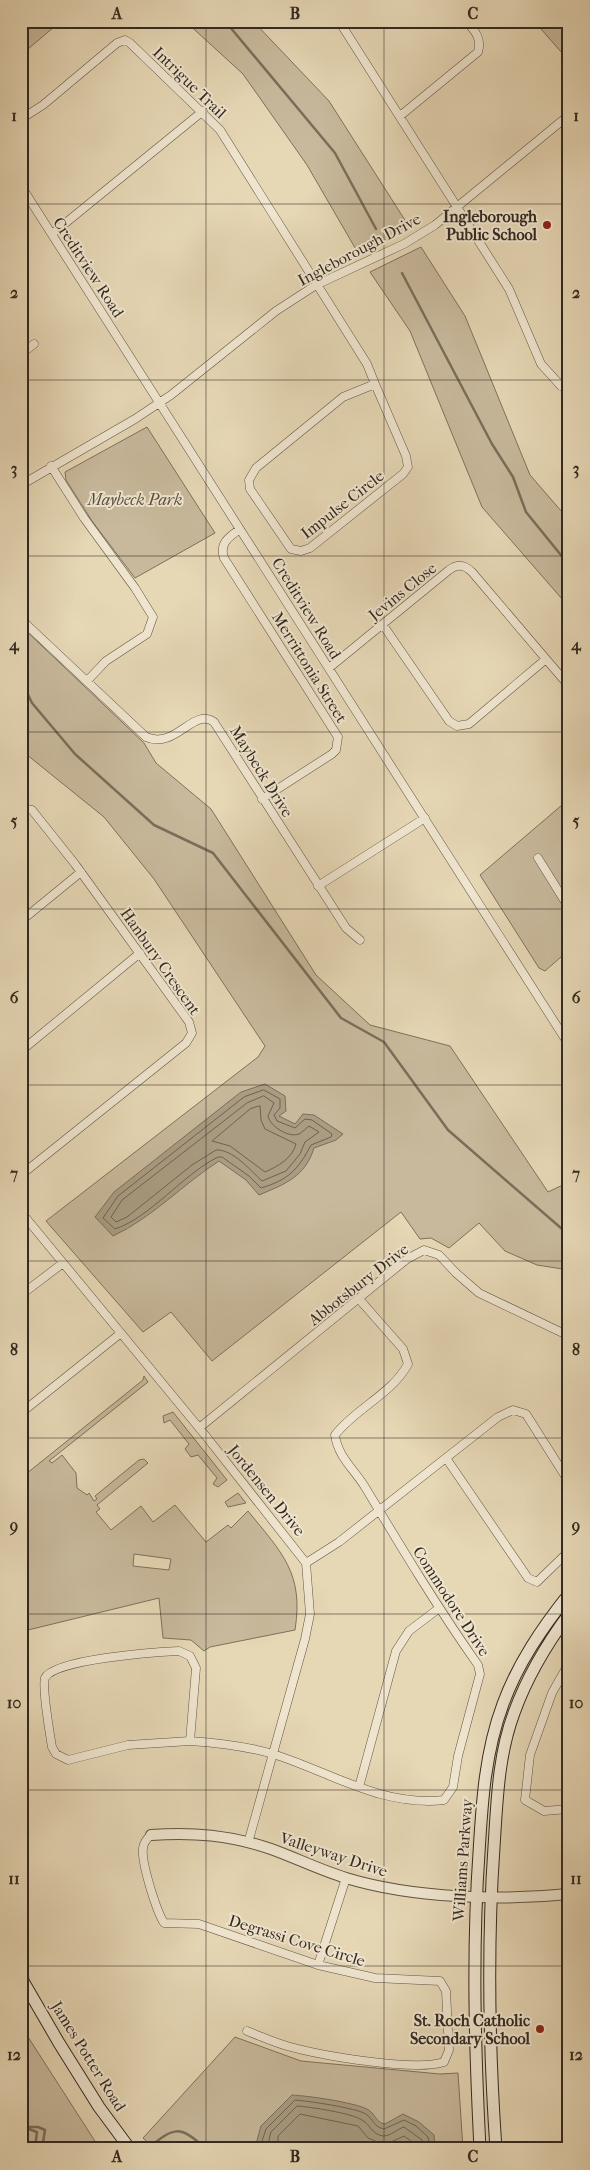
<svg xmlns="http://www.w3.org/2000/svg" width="590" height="2170" font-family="'IM FELL French Canon',serif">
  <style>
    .green { fill: #c8b99c; stroke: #7e715e; fill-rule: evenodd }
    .water { fill: #a99c82; stroke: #7a6e5b }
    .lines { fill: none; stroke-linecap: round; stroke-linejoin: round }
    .shore { stroke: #6e6251; stroke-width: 1 }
    .stream { stroke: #7a6e5b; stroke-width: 2.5 }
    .minor-casing { stroke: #605445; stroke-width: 9 }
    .tertiary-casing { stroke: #605445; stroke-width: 12 }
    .secondary-casing { stroke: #332920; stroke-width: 13 }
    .minor { stroke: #efe5cf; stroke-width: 8 }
    .tertiary { stroke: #efe5cf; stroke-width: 10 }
    .secondary { stroke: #efe5cf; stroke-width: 11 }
    .grid { fill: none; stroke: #332920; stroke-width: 1; stroke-opacity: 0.55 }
    .poi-dot { fill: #8f2418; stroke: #efe5cf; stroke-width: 2 }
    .labels { text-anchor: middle; stroke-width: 4; stroke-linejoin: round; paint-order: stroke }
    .street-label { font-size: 16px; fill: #332920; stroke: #efe5cf }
    .poi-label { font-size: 16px; font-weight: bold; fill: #332920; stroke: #efe5cf; text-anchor: end }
    .park-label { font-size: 16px; font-style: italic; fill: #584d3f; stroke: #efe5cf }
    .neatline { fill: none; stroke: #332920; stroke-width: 2 }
    .grid-label { font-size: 16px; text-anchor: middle; font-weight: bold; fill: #332920 }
  </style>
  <rect width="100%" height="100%" fill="#e6d7b5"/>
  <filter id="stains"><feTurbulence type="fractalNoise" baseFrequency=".004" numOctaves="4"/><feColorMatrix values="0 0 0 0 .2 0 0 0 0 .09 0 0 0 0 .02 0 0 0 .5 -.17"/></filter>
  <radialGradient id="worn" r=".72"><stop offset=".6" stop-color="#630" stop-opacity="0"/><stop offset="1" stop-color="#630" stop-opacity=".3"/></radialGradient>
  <path class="green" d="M 21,21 L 61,21 L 21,55 Z
    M 185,21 L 253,21 L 329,101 L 410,228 L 358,253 L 307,165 L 243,74 Z
    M 534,21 L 569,21 L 569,61 Z
    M 421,247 L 465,316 L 530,475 L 569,520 L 569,607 L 482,507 L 410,331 L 370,272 Z
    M 147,427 L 215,533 L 135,578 L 92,521 L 66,480 L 65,472 Z
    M 21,626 L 144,743 L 156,763 L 211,809 L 316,975 L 370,1025 L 450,1046 L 548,1192 L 569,1182 L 569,1270 L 537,1265 L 505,1251 L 479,1223 L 449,1248 L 431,1238 L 420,1239 L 401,1212 L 212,1361 L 171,1312 L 143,1332 L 46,1221 L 258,1057 L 265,1046 L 154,879 L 104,817 L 21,750 Z
    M 569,799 L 569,950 L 545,971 L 539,968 L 480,875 Z
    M 144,1376 L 148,1382 L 49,1461 L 52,1463 L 62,1455 L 76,1473 L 77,1488 L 87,1495 L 89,1493 L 94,1501 L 97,1499 L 95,1496 L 139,1460 L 144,1459 L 148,1463 L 97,1505 L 100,1509 L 96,1512 L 111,1530 L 141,1506 L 153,1522 L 175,1505 L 206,1542 L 228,1525 L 231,1528 L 248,1511 C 282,1553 304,1573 295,1630 L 210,1647 L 204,1651 L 191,1640 L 163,1638 L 159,1598 L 28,1630 L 21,1604 L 21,1478 L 143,1380 ZM 134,1554 L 171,1559 L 169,1570 L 133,1566 Z
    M 173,1412 L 227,1480 L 218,1487 L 213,1484 L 217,1478 L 198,1455 L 191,1457 L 185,1449 L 189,1444 L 170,1420 L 164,1423 L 163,1416 Z
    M 238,1493 L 246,1503 L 228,1507 L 225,1502 Z
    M 21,2026 L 100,2149 L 28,2149 L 27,2141 L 21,2135 Z
    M 235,2037 L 301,2061 L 440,2074 L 458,2073 L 463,2149 L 155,2149 L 143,2138 Z"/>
  <path class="water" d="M 265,1084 L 285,1096 L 286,1111 L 279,1116 L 295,1124 L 303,1114 L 314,1115 L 343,1134 L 336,1140 L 314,1148 C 305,1177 285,1184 259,1195 L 246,1180 L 219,1161 C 183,1184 152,1218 113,1236 L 95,1217 L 114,1192 L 241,1092 Z
    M 292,2095 C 309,2096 352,2102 367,2109 C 375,2113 376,2123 385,2124 L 403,2114 L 419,2122 L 434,2135 L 435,2149 L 262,2149 L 256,2144 L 261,2126 Z"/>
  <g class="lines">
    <path class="shore" d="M 264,1090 L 280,1099 L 280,1108 L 274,1115 L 277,1121 L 295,1128 L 305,1119 L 312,1120 L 332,1134 L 331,1137 L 311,1145 C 298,1170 288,1180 261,1188 L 249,1176 L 222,1157 L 218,1157 C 182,1175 151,1217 115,1229 L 103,1218 L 118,1196 L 244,1097 Z
      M 264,1096 L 274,1103 L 268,1116 C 270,1126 288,1138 299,1134 C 303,1132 306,1128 309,1126 L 319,1132 L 305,1142 L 300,1154 L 286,1171 L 262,1181 C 251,1171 233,1149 216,1150 L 192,1165 L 127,1217 L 116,1222 L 111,1217 L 122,1200 L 247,1103 Z
      M 260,1106 L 261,1120 L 265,1129 L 296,1144 C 292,1159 278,1166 265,1172 L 230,1146 L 212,1141 L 250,1109 Z
      M 264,2149 L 262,2141 L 266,2129 L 295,2100 C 308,2101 356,2108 366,2114 C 373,2119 374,2127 384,2129 L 404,2120 L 416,2126 L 428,2137 L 430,2149
      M 270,2149 L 269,2140 L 271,2132 L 297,2106 C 311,2107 351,2113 362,2120 C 371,2125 371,2134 383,2136 C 391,2136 397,2129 404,2127 L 422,2140 L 424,2149
      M 278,2149 L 278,2136 L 300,2114 L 358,2126 L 368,2138 L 380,2143 L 391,2142 L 404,2136 L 415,2144 L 416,2149"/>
    <path class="stream" d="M 225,21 L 335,153 L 376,229
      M 402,273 L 492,444 L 513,477 L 526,512 L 569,565
      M 21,680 L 32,703 L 75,754 L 154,825 L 213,853 L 341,1018 L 384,1042 L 448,1130 L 569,1235
      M 21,2103 L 25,2110 L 22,2120 L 23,2127 L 37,2132 L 35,2147 L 36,2149
      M 21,2129 L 23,2127 L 38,2127 L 45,2130 L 42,2149
      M 147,2149 C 174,2127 179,2124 206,2149"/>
    <defs>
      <path id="minor" d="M 339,21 L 509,289 L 541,364 L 561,386
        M 400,116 L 478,52 C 482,38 475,31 466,21
        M 21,119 L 43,105 L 117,43 L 125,40 L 130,43 L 220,130 L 367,364 L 375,384 L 406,456 L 408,467 L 403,474 L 310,548 L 301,551 L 291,549 L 250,489 L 249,480 L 256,468 L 343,397 L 375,384
        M 21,186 L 569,1045
        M 52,234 L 203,111
        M 21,354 L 34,344
        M 51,466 L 84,518 L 135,588 L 153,617 L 147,634 L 106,661 L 87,681
        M 21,485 L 135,419 L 171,395 L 276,311 L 316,285 L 404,244 L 435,225 L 569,115
        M 240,529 C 229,537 219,543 224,558 L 338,737 L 336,750 L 332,754 L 262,799
        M 21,617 L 27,625 L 146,737 C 176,750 193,707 214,722 L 346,928 L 360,940
        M 383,625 L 449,721 L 457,726 L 469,724 L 546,659
        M 329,668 L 449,570 C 457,564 464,564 472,572 L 569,686
        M 21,808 L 32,810 L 75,864 L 189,1022 L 192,1033 L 186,1043 L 21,1175
        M 538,858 L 569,908
        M 318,886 L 425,818
        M 21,921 L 81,872
        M 21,1051 L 140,953
        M 21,1212 L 205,1435 L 306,1563 L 310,1614 L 305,1639 L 248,1843
        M 21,1295 L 63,1263
        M 21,1413 L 121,1333
        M 199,1428 L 407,1259 L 424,1250 L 439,1255 L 456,1273 L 479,1293 L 569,1336
        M 446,1458 L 528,1578 L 537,1582 L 569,1551
        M 306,1563 L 339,1542 L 498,1417 L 513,1410 L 526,1414 L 569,1482
        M 179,1651 L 190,1656 L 196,1668 L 190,1741 L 128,1745 L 68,1760 L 56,1754 L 52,1747 C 50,1735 42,1686 45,1678 C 54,1659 157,1652 179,1651 Z
        M 569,1663 L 552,1693 L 530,1755 L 525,1800 L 544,1811 L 569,1809
        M 190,1741 C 218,1743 246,1746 273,1754 C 330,1772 382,1807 444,1800 L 453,1787 L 458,1756 L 480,1674 L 478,1665 C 437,1607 401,1547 365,1487 C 354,1469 338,1457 335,1435 C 356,1408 392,1394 408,1364 L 403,1349 L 359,1299
        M 359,1787 L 396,1651 L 409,1631 L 438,1609
        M 151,1835 C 146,1839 144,1842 143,1848 C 141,1862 156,1910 164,1923 L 199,1924 L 318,1965 L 375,1978 L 440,1981 L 446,1991 L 449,2050 L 444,2062 C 414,2072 319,2055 287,2046 C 273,2042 260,2036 247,2031
        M 318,1965 L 346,1878"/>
      <path id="tertiary" d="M 151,1835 C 193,1832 230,1835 271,1849 C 296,1858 320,1870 346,1878 C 412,1898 500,1901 569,1894"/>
      <path id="secondary" d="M 21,1965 L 23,1981 L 59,2043 L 99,2107 L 130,2149
        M 480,2149 C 475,2050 472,1952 479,1853 C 482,1802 485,1752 503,1704 C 518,1663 542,1628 569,1594
        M 496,2149 C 489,2048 487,1948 494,1847 C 497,1802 498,1756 514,1713 C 527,1677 546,1645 569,1614"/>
    </defs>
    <use href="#minor" class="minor-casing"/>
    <use href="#tertiary" class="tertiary-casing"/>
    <use href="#secondary" class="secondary-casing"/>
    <use href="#minor" class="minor"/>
    <use href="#tertiary" class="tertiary"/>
    <use href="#secondary" class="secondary"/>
  </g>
  <path class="grid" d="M 206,21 L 206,2149M 384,21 L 384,2149M 21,204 L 569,204M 21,380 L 569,380M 21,556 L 569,556M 21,732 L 569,732M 21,909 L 569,909M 21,1085 L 569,1085M 21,1261 L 569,1261M 21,1438 L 569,1438M 21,1614 L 569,1614M 21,1790 L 569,1790M 21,1966 L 569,1966"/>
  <g class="poi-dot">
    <circle cx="547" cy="225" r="5"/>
    <circle cx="540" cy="2029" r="5"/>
  </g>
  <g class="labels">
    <g class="street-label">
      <text transform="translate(190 82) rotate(44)" y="6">Intrigue Trail</text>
      <text transform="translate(359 249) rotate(-28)" y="6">Ingleborough Drive</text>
      <text transform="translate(89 267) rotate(57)" y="6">Creditview Road</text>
      <text transform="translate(342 504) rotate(-38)" y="6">Impulse Circle</text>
      <text transform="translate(402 591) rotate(-39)" y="6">Jevins Close</text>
      <text transform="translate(307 608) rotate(58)" y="6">Creditview Road</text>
      <text transform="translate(310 667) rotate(58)" y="6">Merrittonia Street</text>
      <text transform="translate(262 771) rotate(58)" y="6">Maybeck Drive</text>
      <text transform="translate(161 961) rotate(55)" y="6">Hanbury Crescent</text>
      <text transform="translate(358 1284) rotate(-38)" y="6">Abbotsbury Drive</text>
      <text transform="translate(267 1490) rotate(51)" y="6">Jordensen Drive</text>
      <text transform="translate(452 1601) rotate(57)" y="6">Commodore Drive</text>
      <text transform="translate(334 1854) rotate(18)" y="6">Valleyway Drive</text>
      <text transform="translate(462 1860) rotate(-86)" y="6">Williams Parkway</text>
      <text transform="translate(297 1940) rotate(17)" y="6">Degrassi Cove Circle</text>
      <text transform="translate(89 2056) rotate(58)" y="6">James Potter Road</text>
    </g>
    <g class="poi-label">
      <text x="537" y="222">Ingleborough<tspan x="537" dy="18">Public School</tspan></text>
      <text x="530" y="2026">St. Roch Catholic<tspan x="530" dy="18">Secondary School</tspan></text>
    </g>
    <g class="park-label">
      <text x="135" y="505">Maybeck Park</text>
    </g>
  </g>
  <rect width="590" height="2170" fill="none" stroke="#e6d7b5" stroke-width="55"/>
  <rect x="28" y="28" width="534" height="2114" class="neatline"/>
  <g class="grid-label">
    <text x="117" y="19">A</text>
    <text x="295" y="19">B</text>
    <text x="473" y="19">C</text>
    <text x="14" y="121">1</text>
    <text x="576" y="121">1</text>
    <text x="14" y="298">2</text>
    <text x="576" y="298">2</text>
    <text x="14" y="474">3</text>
    <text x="576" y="474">3</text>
    <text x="14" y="650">4</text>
    <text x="576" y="650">4</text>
    <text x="14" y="826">5</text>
    <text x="576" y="826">5</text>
    <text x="14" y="1003">6</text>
    <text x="576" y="1003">6</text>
    <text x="14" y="1179">7</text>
    <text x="576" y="1179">7</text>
    <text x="14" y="1355">8</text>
    <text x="576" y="1355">8</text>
    <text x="14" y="1531">9</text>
    <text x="576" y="1531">9</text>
    <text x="14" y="1708">10</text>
    <text x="576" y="1708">10</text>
    <text x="14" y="1884">11</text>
    <text x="576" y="1884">11</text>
    <text x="14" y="2060">12</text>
    <text x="576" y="2060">12</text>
    <text x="117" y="2162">A</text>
    <text x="295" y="2162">B</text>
    <text x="473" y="2162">C</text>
  </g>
  <rect width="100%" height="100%" filter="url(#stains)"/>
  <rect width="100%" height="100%" fill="url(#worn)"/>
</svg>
